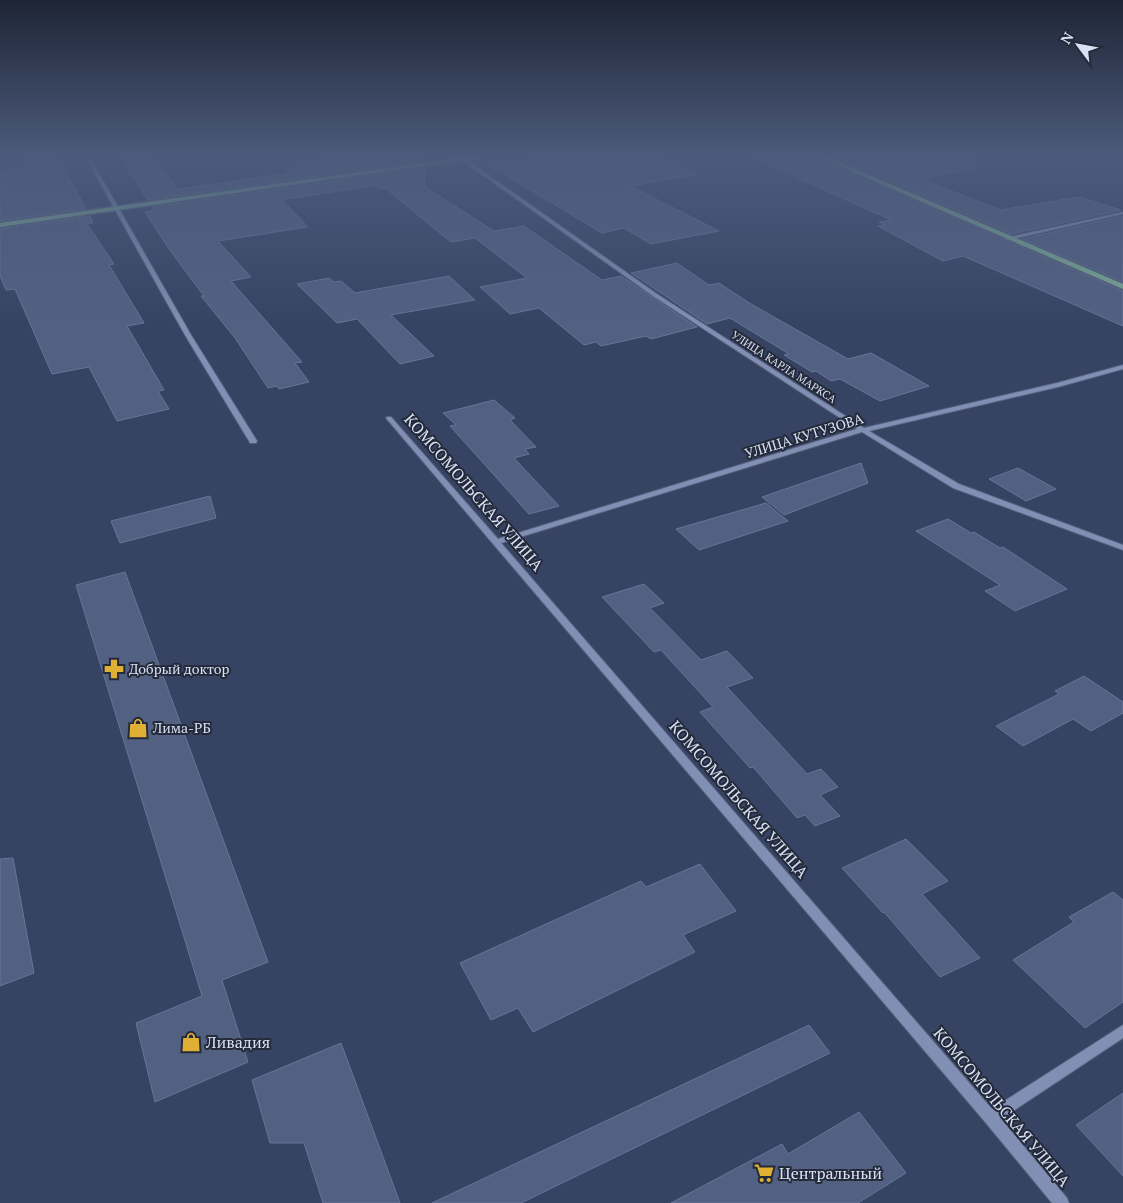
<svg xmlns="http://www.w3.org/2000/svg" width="1123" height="1203" font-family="'PT Serif',serif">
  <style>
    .building { fill: #526082; stroke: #677598 }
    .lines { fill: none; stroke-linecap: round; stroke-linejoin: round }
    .minor-casing { stroke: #56607b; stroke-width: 2 }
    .major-casing { stroke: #56607b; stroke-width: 3 }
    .minor { fill: #808fb3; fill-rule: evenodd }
    .major { fill: #7bac94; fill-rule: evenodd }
    .labels { text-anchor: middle; stroke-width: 4; stroke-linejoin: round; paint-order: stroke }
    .far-street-label { font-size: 11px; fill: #d8e1f5; stroke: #242a39 }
    .street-label { font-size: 14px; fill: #d8e1f5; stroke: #242a39 }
    .poi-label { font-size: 14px; fill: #d8e1f5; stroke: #242a39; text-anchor: start }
    .near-street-label { font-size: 16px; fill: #d8e1f5; stroke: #242a39 }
    .near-poi-label { font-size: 16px; fill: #d8e1f5; stroke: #242a39; text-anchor: start }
  </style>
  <rect width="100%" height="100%" fill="#364363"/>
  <path class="building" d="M 23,156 L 57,156 L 86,209 L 0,221 L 0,171 L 28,167 Z
    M 119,156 L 153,156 L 178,189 L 289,173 L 284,167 L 320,162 L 313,156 L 423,156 L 424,161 L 148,200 Z
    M 529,156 L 662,156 L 698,174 L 630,186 L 719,231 L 651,244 L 624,228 L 602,233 L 487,164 Z
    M 749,156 L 814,156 L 1123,291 L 1123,326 L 963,256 L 943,261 L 878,226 L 885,225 L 879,222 L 891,220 Z
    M 831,156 L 976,156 L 977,168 L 921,179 L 1000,210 L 1079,197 L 1121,210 L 1012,234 Z
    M 424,168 L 425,187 L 494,231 L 524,226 L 602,280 L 621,276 L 697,327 L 651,339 L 646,336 L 601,346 L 596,342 L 584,345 L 539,308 L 510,314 L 480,287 L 527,278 L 475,238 L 451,242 L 385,188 L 380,189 L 375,185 L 282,200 L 308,227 L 218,241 L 251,277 L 231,281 L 302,362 L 295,363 L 309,382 L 279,389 L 277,386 L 268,388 L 235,338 L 201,296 L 204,296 L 169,249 L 145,212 L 155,210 L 153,207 Z
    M 90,216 L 93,223 L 87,224 L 114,264 L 109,265 L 144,323 L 127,326 L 164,390 L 158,391 L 169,409 L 117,421 L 89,367 L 52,374 L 15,289 L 6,290 L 0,276 L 0,229 Z
    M 1123,216 L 1123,282 L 1022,239 Z
    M 677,263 L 709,285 L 719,283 L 751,304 L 848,359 L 871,353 L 929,386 L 880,401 L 840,379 L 831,381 L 816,371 L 812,372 L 784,355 L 789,354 L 730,318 L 707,324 L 631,273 Z
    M 449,276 L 475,300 L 391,315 L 434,356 L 400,364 L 357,319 L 337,323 L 297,284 L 329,278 L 334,282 L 341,281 L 355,293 Z
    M 494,400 L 515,418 L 510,420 L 536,447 L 525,449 L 529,454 L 514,458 L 559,506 L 529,514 L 450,426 L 456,425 L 443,413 Z
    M 861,463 L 868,483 L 784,515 L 762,497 Z
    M 1018,468 L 1056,489 L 1026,501 L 989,479 Z
    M 210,496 L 216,518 L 120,543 L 111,521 Z
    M 766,503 L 788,521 L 699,550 L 676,529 Z
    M 948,519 L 971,533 L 974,532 L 1000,548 L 1003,547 L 1067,589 L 1015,611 L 985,591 L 1000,585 L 916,531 Z
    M 125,572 L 268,962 L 222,980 L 248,1062 L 155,1102 L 136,1023 L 202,996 L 76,585 Z
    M 644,584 L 664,603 L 650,608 L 701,660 L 727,651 L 753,678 L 727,687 L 807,774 L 821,769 L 838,787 L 820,795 L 840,816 L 815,826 L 805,815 L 797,818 L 753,767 L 750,768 L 700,712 L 713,707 L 661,650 L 654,652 L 602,597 Z
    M 1084,676 L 1123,702 L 1123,713 L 1091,731 L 1073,719 L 1023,746 L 996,726 L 1059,694 L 1055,691 Z
    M 906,839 L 948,881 L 922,894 L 980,958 L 940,977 L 884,912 L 883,913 L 842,868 Z
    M 13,858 L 34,973 L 0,986 L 0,859 Z
    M 700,864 L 736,911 L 683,935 L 695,952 L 533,1032 L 518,1008 L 491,1020 L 460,963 L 641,881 L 646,887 Z
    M 1113,892 L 1123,900 L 1123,1002 L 1085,1028 L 1013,960 L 1074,922 L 1069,917 Z
    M 809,1025 L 830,1053 L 521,1203 L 432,1203 Z
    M 341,1043 L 400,1203 L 323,1203 L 304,1143 L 270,1143 L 252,1080 Z
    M 1123,1093 L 1123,1176 L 1076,1125 Z
    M 859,1112 L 906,1173 L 858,1203 L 671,1203 L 782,1144 L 788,1154 Z"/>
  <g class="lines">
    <defs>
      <path id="minor" d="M 85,156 L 89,156 L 191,335 L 257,441 L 256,443 L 250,443 L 249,441 L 185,335 Z
        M 456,156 L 461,156 L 657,294 L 864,428 L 1057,383 L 1123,365 L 1123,369 L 1058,387 L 869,431 L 959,484 L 1123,545 L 1123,550 L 953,488 L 862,432 L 501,543 L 992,1109 L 1123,1025 L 1123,1038 L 1001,1119 L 1067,1198 L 1069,1203 L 1052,1203 L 986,1123 L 386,418 L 387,417 L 391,417 L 498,539 L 857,429 L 653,296 Z
        M 1123,212 L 1123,214 L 1008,240 L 1005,238 Z"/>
      <path id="major" d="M 473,156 L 492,156 L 0,227 L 0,223 Z
        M 816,156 L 825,156 L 1123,284 L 1123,289 Z"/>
    </defs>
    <use href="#minor" class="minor-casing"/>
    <use href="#major" class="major-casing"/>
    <use href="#minor" class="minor"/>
    <use href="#major" class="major"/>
  </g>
  <linearGradient id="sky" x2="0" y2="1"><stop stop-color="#1e2536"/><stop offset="0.48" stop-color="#4c5b7c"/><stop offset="1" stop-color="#4c5b7c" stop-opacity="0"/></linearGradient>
  <rect width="1123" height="325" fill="url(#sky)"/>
  <defs>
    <symbol id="pharmacy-bare" viewBox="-9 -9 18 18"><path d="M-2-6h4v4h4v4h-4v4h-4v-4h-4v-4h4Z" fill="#dfb034" stroke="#242a39" stroke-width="2.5" paint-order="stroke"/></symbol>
    <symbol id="shop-bare" viewBox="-9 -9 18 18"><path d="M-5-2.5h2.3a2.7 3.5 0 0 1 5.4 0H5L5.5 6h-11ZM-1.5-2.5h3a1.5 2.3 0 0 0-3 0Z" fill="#dfb034" stroke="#242a39" stroke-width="2.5" paint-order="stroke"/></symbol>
    <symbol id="supermarket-bare" viewBox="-9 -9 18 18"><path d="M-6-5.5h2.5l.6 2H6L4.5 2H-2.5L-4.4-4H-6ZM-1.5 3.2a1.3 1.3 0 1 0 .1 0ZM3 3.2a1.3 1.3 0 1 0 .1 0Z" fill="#dfb034" stroke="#242a39" stroke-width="2.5" paint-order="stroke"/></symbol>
  </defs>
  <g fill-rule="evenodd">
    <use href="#pharmacy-bare" x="100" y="655" width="28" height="28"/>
    <use href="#shop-bare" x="124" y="714" width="28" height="28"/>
    <use href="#shop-bare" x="177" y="1028" width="28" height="28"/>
    <use href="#supermarket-bare" x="750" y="1159" width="28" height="28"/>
  </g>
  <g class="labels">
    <g class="far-street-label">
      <text transform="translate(784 367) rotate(33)" y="4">УЛИЦА КАРЛА МАРКСА</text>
    </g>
    <g class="street-label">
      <text transform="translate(804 436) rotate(-17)" y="5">УЛИЦА КУТУЗОВА</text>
    </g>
    <g class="poi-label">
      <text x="129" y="674">Добрый доктор</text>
      <text x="153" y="733">Лима-РБ</text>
    </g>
    <g class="near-street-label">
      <text transform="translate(474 492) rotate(49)" y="6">КОМСОМОЛЬСКАЯ УЛИЦА</text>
      <text transform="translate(739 799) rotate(49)" y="6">КОМСОМОЛЬСКАЯ УЛИЦА</text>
      <text transform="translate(1002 1107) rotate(50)" y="6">КОМСОМОЛЬСКАЯ УЛИЦА</text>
    </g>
    <g class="near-poi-label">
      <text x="206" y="1048">Ливадия</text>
      <text x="779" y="1179">Центральный</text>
    </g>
  </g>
  <g transform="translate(1078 45) rotate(302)" stroke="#242a39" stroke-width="4" paint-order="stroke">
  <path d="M0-4L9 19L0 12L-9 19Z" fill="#d8e1f5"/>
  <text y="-8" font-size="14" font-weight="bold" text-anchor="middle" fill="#d8e1f5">N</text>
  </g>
</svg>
